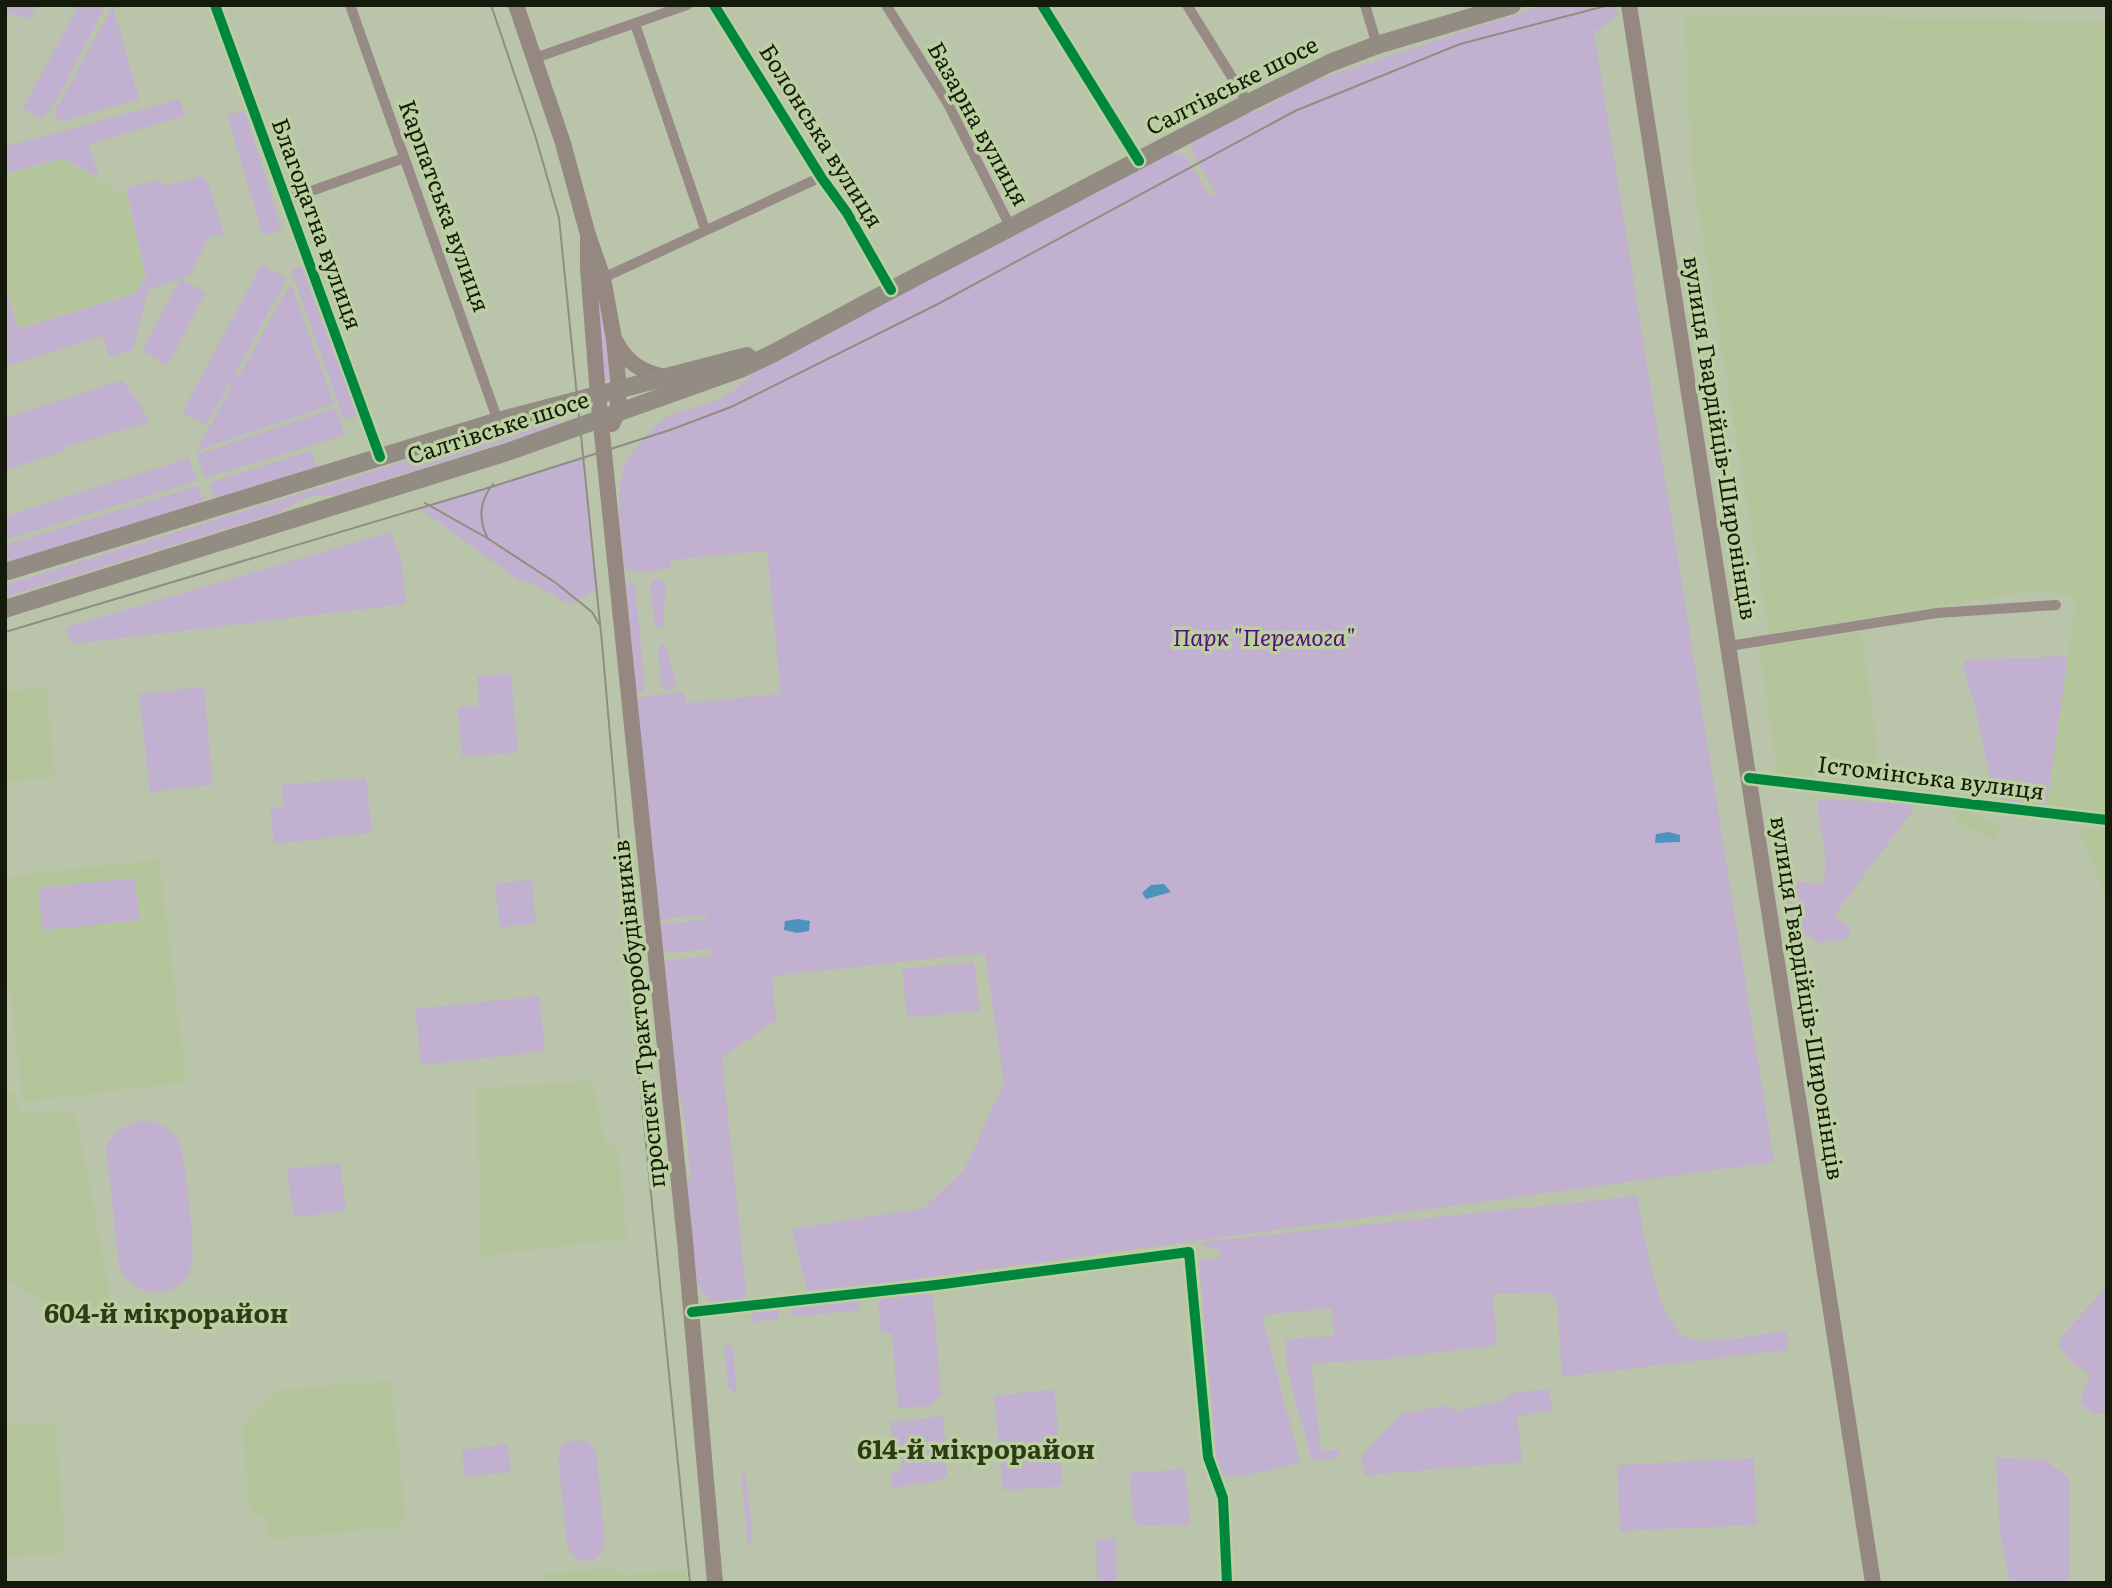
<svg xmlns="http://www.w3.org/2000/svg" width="2112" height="1588" font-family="Literata,serif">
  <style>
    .built { fill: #b4c59c }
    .green { fill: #c1b0cf }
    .water { fill: #4e93bd }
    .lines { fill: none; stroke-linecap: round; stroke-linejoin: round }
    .street { stroke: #988a86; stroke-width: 10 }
    .secondary { stroke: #948881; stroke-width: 16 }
    .primary { stroke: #938c82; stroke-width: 18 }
    .tram { stroke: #908e82; stroke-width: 2 }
    .cycleway-casing { stroke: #bbcfa0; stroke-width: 15 }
    .cycleway { stroke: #00873e; stroke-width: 10 }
    .labels { text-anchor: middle; stroke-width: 7; stroke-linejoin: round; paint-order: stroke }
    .street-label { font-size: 23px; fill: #141b0a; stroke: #bbcfa0 }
    .park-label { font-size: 23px; font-style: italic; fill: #530f7d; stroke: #bbcfa0 }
    .quarter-label { font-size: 26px; font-weight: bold; fill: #2d3c13; stroke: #bbcfa0 }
  </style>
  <rect width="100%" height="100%" fill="#bac4aa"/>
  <path class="built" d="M 1685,15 L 2107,21 L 2107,820 L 2046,813 L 2076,597 L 2038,590 L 1769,634 L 1692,172 Z
    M 63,160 L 127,197 L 145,276 L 137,292 L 19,327 L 5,282 L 5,175 Z
    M 1861,632 L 1878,747 L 1874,772 L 1866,774 L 1778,777 L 1759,647 Z
    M 47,688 L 55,777 L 5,782 L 5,692 Z
    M 1961,806 L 2001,827 L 1994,841 L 1954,820 Z
    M 2078,828 L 2107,831 L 2107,899 Z
    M 159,859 L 186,1082 L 23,1102 L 5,954 L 5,877 Z
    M 593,1081 L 605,1142 L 618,1148 L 627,1238 L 482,1256 L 476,1088 Z
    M 14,1091 L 20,1114 L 75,1112 L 115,1318 L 79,1326 L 5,1278 L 5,1093 Z
    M 391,1381 L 406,1525 L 269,1540 L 265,1514 L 251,1514 L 242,1428 L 276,1390 Z
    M 55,1422 L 66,1553 L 5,1558 L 5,1426 Z
    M 611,1568 L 627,1575 L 685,1569 L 687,1583 L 546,1583 L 545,1574 Z"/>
  <path class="green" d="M 5,5 L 37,5 L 29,19 L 8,13 L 5,19 Z
    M 79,5 L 106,5 L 59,96 L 43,119 L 23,108 Z
    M 1544,5 L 1615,5 L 1618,16 L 1594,32 L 1774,1162 L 901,1281 L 807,1291 L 792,1229 L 924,1208 L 964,1170 L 1004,1083 L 985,953 L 781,975 L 772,977 L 776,1020 L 722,1057 L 747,1302 L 713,1306 L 694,1280 L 683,1180 L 691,1179 C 687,1146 687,1114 675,1083 L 661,961 L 711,956 L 711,949 L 661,953 L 658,925 L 707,919 L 707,915 L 656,920 L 634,698 L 684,692 L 686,703 L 781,694 L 767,551 L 671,560 L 671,567 C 658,571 637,576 625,569 C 621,534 611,484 632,452 C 636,446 642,441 647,436 C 652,431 656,424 662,420 C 679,409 700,408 718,400 C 735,393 746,377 761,367 L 1172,152 L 1184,155 L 1211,197 L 1217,194 L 1192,153 L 1191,147 L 1196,139 L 1248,113 L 1262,109 L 1310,82 Z
    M 113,6 L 139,99 L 61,122 L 54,113 Z
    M 180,99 L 185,116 L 89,144 L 99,178 L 63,158 L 5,174 L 5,147 Z
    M 245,111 L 282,230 L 263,235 L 227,115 Z
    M 201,176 L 208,183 L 224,234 L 209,237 L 190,274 L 180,278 L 206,292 L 168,365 L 142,351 L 180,279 L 149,290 L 126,188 L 160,180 L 166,186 Z
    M 262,264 L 287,279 L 234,375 L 240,374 L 291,283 L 334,404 L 196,451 L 231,388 L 230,383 L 206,425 L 182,412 Z
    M 306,265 L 361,414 L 344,420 L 291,270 Z
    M 145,277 L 148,291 L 133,350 L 109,357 L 102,336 L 5,367 L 5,287 L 18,329 L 137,293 Z
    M 600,291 L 611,377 L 607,380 L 605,379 L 596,292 Z
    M 123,380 L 151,422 L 64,447 L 64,451 L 5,470 L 5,418 Z
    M 336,408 L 345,435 L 205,478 L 196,455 Z
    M 558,414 L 559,425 L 333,496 C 317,492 293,501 281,512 L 5,597 L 5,585 Z
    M 311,451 L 317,467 L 215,500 L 209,483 Z
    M 189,458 L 197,481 L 5,540 L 5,516 Z
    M 582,458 L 596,589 L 570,605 L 528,581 L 523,583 L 419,508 Z
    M 198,486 L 204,503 L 5,565 L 5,545 Z
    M 391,532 L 402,563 L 406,604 L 73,644 L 64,628 Z
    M 658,578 L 663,580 L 666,586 L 663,625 L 659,629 L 655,625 L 650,586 L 652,581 Z
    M 628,582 L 632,582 L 635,585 L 645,688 L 641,693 L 636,689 L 626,586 Z
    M 661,644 L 666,647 L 676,682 L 674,688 L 668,691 L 661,685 L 658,649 Z
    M 2055,656 L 2068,657 L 2047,804 C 2031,807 2012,804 1997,798 L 1992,788 L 1975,706 L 1963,666 L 1965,659 L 2035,658 Z
    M 511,674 L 518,752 L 462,757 L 458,707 L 479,706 L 477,676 Z
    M 204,687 L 213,785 L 150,792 L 139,694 Z
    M 366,778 L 372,833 L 274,844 L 270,808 L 284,807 L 281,785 Z
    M 1827,799 L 1907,804 L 1912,806 L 1912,811 L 1836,913 L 1838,919 L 1850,926 L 1851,934 L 1844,939 L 1819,943 L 1812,937 L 1787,928 L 1782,893 L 1783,884 L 1791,880 L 1817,884 L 1824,880 L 1826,858 L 1818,810 L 1818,801 Z
    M 135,878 L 140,920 L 43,930 L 38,888 Z
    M 532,880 L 536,924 L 500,927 L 495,883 Z
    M 974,962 L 980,1011 L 907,1017 L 902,969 Z
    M 539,996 L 545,1051 L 421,1065 L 415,1009 Z
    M 144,1121 C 158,1122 173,1128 179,1142 C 185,1153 196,1254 192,1265 C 180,1303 133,1300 119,1267 L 106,1147 C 114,1131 126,1123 144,1121 Z
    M 340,1163 L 346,1211 L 294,1217 L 287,1169 Z
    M 1637,1196 C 1643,1227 1657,1331 1691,1339 C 1713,1345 1760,1334 1784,1331 L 1788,1336 L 1787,1350 L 1562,1377 L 1557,1304 L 1552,1293 L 1493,1294 L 1497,1345 L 1375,1360 L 1311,1363 L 1321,1450 L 1340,1450 L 1337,1458 L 1312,1461 L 1287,1368 L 1286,1339 L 1334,1336 L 1331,1308 L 1262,1315 L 1300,1463 L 1252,1474 L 1224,1477 L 1217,1466 L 1199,1261 L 1220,1258 L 1219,1250 L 1203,1245 L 1202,1242 Z
    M 2107,1286 L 2107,1414 L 2093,1414 L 2080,1403 L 2090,1374 L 2073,1364 L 2059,1346 L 2062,1336 Z
    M 927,1288 L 933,1296 L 941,1395 L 929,1406 L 898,1408 L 892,1333 L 881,1334 L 878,1304 L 880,1296 Z
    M 858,1298 L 860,1310 L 793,1317 L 791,1305 Z
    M 778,1306 L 779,1319 L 752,1322 L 751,1309 Z
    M 731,1345 L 733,1348 L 737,1397 L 728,1387 L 724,1346 Z
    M 1054,1389 L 1063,1486 L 1003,1490 L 994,1396 Z
    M 1549,1389 L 1552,1411 L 1517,1416 L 1522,1462 L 1365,1475 L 1361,1457 L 1401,1414 L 1447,1405 L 1455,1411 L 1503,1401 L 1512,1393 Z
    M 943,1416 L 947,1476 L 933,1482 L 892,1488 L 891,1471 L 902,1470 L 900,1456 L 894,1456 L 890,1422 Z
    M 571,1441 L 587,1441 L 596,1451 L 605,1542 L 601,1553 L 595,1560 L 579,1561 L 570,1552 L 567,1544 L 558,1456 L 562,1445 Z
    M 507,1444 L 511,1472 L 465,1477 L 462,1450 Z
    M 1754,1458 L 1757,1525 L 1620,1531 L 1617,1465 Z
    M 1996,1458 L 2044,1459 L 2069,1478 L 2070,1583 L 2010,1583 L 2000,1532 Z
    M 1185,1469 L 1190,1525 L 1138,1526 L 1133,1518 L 1129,1473 Z
    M 741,1472 L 746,1475 L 753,1540 L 748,1545 Z
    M 1116,1538 L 1117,1583 L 1097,1583 L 1096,1539 Z"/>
  <path class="water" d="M 1669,832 L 1680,835 L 1680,842 L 1655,843 L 1656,834 Z
    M 1164,884 L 1171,892 L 1146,899 L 1142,893 L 1151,885 Z
    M 798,919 L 810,921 L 809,931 L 797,933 L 784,930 L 785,921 Z"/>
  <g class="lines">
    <path class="street" d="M 215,5 L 380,457
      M 350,5 L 498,421
      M 714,5 L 821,177 L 847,213 L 891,290
      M 886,5 L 947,102 L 1011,228
      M 1042,5 L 1139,161
      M 1187,5 L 1248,103
      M 1365,5 L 1377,45
      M 635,24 L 705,229
      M 535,58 L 687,5
      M 286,200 L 404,158
      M 603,278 L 821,177
      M 1729,646 L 1937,613 L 2056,605
      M 1749,778 L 2107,820
      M 692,1312 L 936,1285 L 1189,1252 L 1208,1457 L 1223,1498 L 1227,1583"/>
    <path class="secondary" d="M 516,5 L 563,143 L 588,235 L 603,278 L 614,339 L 619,390 L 617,414 L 612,424
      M 1629,5 L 1873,1583
      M 588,235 L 588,268 L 598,395 L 685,1241 L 715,1583
      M 616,342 C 627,363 642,372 665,377"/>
    <path class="primary" d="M 5,572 L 498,421 L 747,356
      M 5,609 L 510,451 L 740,369 L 772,354 L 891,290 L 1248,103 L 1330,63 L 1377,45 L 1512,5"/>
    <path class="tram" d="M 491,5 L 535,135 L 559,218 L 602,643 L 642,1104 L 690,1583
      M 425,503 L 487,538 L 556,583 L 592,612 L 599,624
      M 488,539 C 478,519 479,502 493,484
      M 5,632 L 491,487 L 670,430 L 731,407 L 936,305 L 1295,111 L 1460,44 L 1609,5"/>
    <defs>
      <path id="cycleway" d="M 215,5 L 380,457
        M 714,5 L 821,177 L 847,213 L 891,290
        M 1042,5 L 1139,161
        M 1749,778 L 2107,820
        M 692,1312 L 936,1285 L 1189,1252 L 1208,1457 L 1223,1498 L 1227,1583"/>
    </defs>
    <use href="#cycleway" class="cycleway-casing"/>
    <use href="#cycleway" class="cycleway"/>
  </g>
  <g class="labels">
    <g class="street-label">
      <text transform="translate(1232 86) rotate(-27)" y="8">Салтівське шосе</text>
      <text transform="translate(978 124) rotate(61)" y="8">Базарна вулиця</text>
      <text transform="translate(821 136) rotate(58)" y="8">Болонська вулиця</text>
      <text transform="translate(444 206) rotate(70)" y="8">Карпатська вулиця</text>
      <text transform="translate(317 224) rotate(70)" y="8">Благодатна вулиця</text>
      <text transform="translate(498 428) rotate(-18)" y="8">Салтівське шосе</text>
      <text transform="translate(1720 438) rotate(81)" y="8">вулиця Гвардійців-Широнінців</text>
      <text transform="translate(1931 778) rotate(7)" y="8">Істомінська вулиця</text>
      <text transform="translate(1807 998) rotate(81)" y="8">вулиця Гвардійців-Широнінців</text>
      <text transform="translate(639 1014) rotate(-96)" y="8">проспект Тракторобудівників</text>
    </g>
    <g class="park-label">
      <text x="1264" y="646">Парк "Перемога"</text>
    </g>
    <g class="quarter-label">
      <text x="166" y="1323">604-й мікрорайон</text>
      <text x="976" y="1459">614-й мікрорайон</text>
    </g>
  </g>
  <rect width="2112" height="1588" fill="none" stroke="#141b0a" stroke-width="14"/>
</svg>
